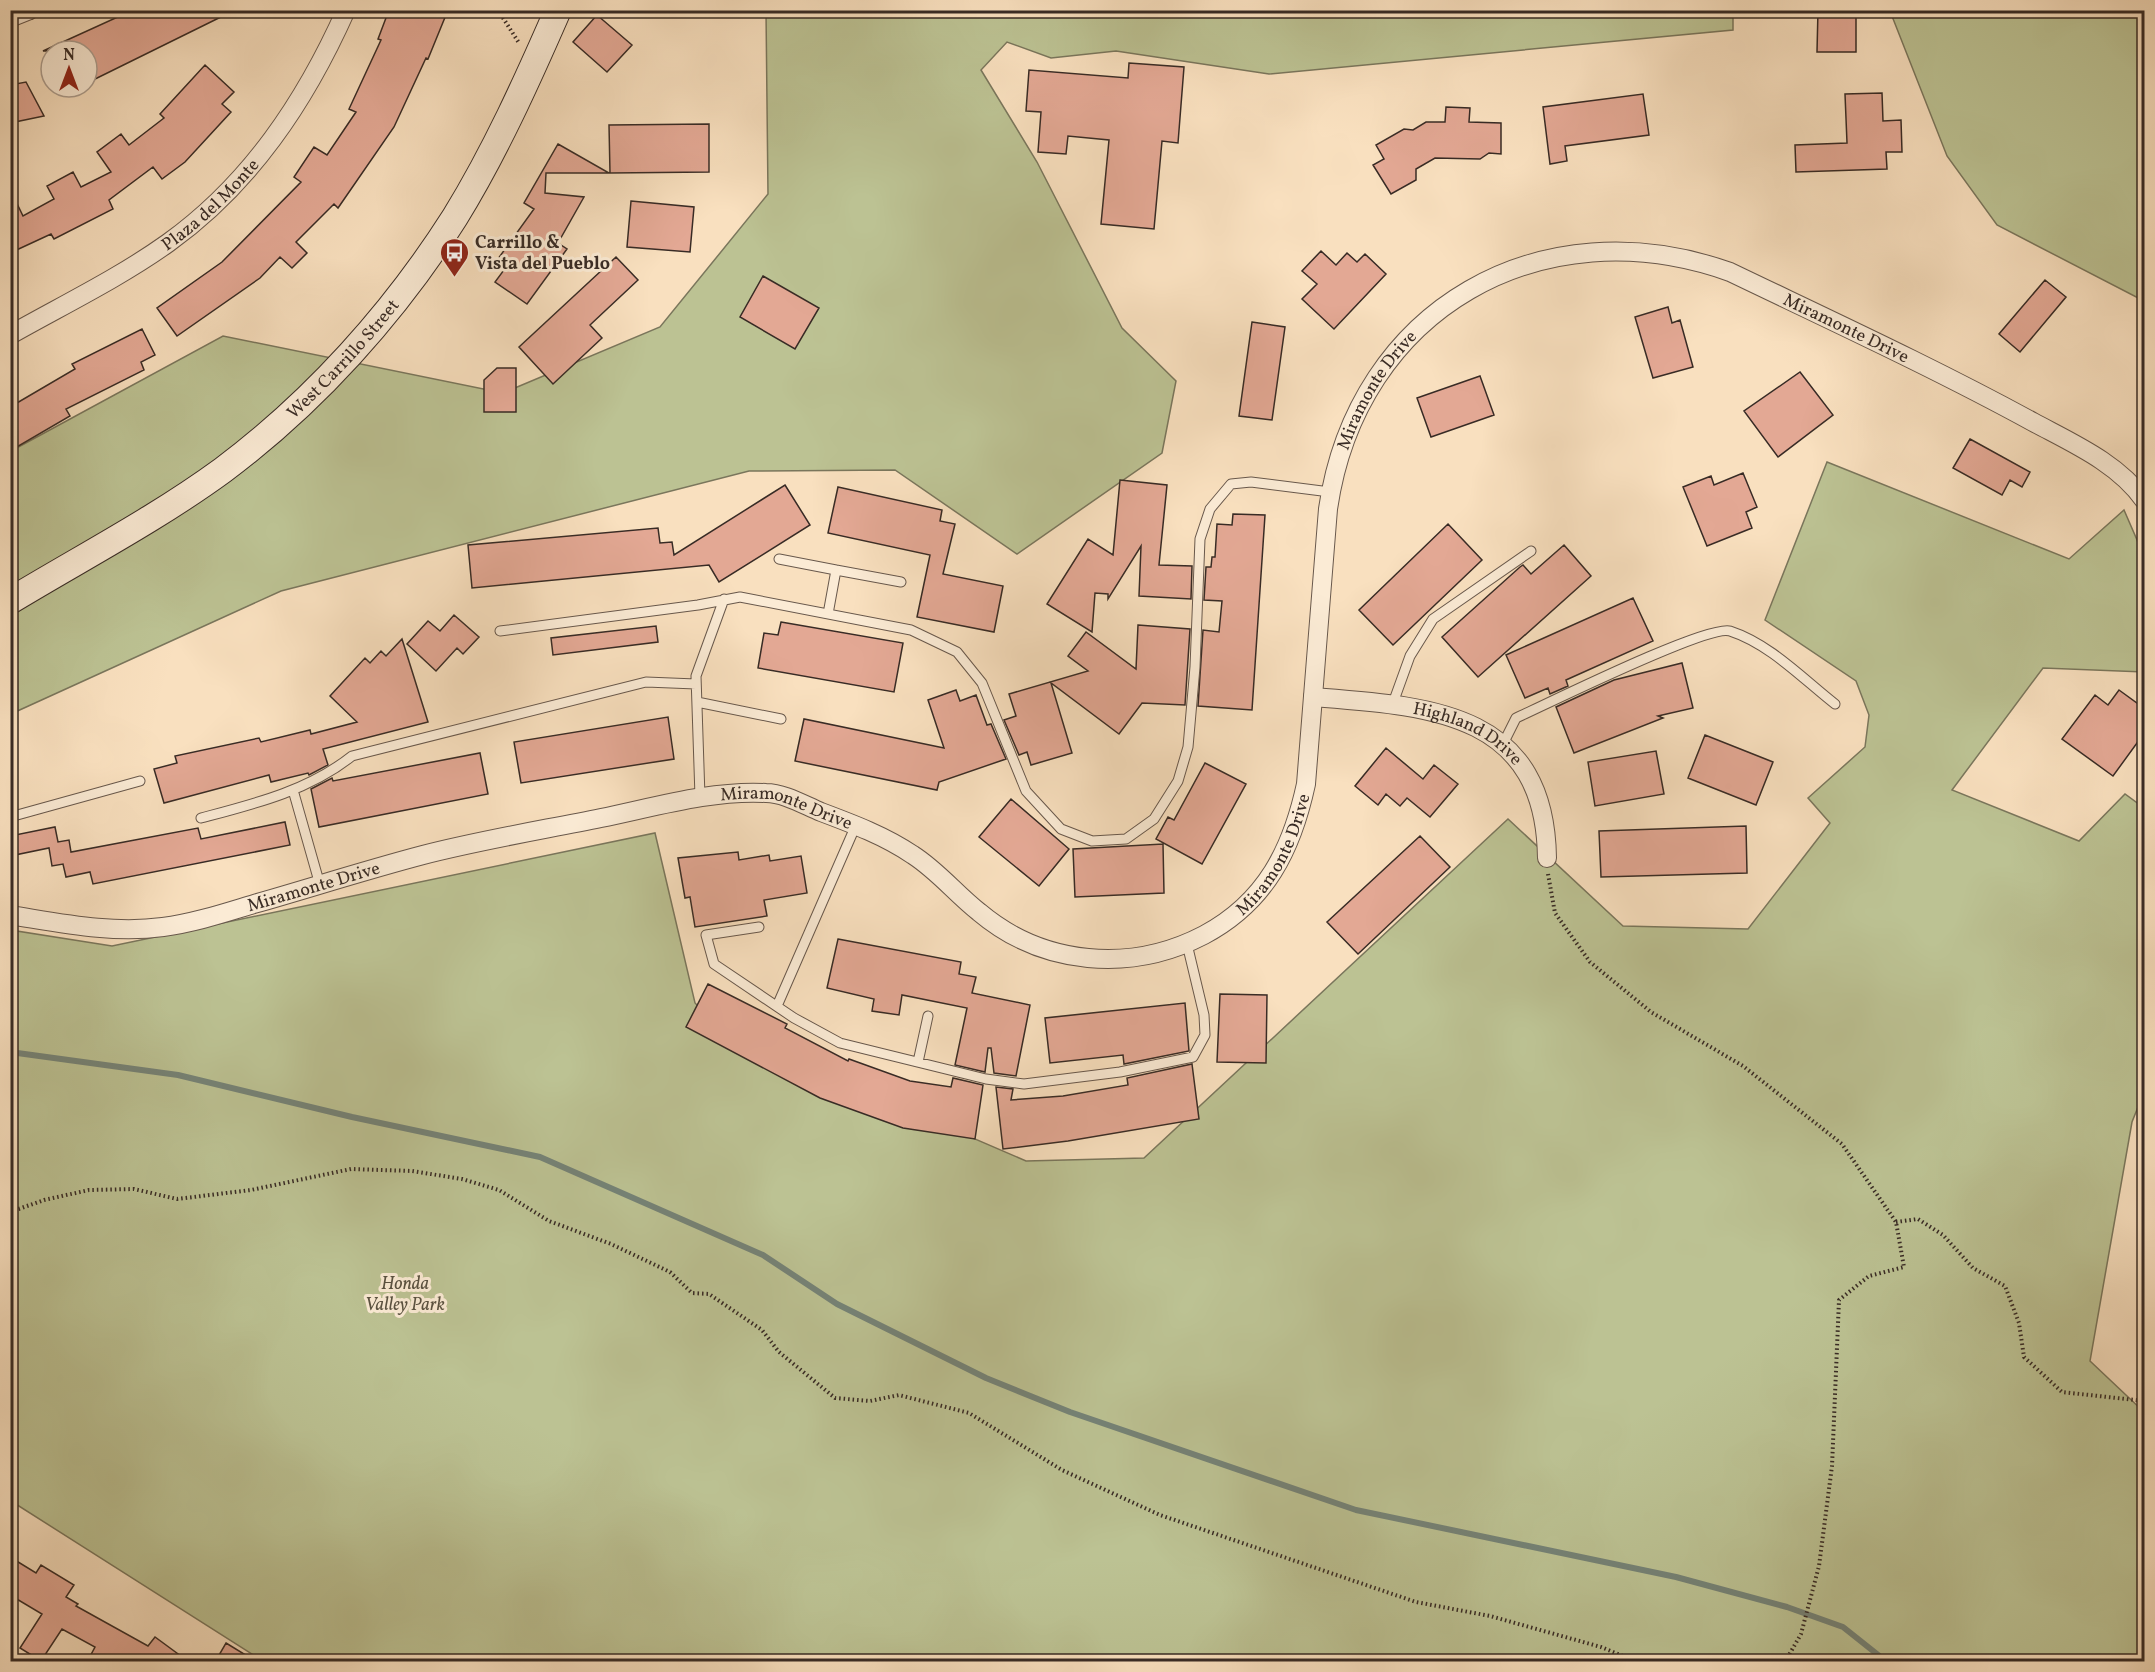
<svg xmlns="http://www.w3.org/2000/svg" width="2155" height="1672" font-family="Vollkorn,serif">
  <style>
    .green { fill: #bcc293; stroke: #7a765c; stroke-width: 1.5 }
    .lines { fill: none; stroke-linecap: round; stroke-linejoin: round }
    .stream { stroke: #758377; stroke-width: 6 }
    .building { fill: #e3a894; stroke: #382b25; stroke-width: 1.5 }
    .lane-casing { stroke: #68584c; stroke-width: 11 }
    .street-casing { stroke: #68584c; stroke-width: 20 }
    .secondary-casing { stroke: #382b25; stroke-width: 28 }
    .path { stroke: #382b25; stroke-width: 4; stroke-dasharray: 1.5 3; stroke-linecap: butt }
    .lane { stroke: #fbebd5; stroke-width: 9 }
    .street { stroke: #fbebd5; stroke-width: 18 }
    .secondary { stroke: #fbebd5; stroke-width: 26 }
    .labels { text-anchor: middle; stroke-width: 6; stroke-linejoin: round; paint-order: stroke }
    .street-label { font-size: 18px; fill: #382b25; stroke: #fbebd5 }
    .poi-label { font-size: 18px; font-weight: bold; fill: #382b25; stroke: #fbebd5; text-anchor: start }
    .park-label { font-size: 18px; font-style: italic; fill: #595140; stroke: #fbebd5 }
  </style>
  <rect width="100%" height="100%" fill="#f9e0bf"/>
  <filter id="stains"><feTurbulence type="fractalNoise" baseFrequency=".00333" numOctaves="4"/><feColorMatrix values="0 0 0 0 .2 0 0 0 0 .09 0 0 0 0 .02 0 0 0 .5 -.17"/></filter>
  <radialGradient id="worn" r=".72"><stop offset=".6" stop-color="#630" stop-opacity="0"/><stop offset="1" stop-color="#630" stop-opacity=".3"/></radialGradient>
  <path class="green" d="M 766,11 L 1733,11 L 1733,30 L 1269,74 L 1116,51 L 1051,58 L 1007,42 L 981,70 L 1037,162 L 1122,328 L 1176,381 L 1162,453 L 1017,554 L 895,470 L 749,471 L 281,591 L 13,713 L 11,711 L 11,451 L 223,336 L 503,393 L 660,327 L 768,194 Z
    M 1890,11 L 2144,11 L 2144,301 L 1997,225 L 1947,156 Z
    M 1827,462 L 2069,559 L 2124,510 L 2144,556 L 2144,672 L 2043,668 L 1952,790 L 2079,841 L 2125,794 L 2144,808 L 2144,1092 L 2132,1122 L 2090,1361 L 2144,1412 L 2144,1661 L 263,1661 L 11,1501 L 10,930 L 112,946 L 655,833 L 695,1003 L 720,1029 L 1026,1161 L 1144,1158 L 1508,819 L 1623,926 L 1748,929 L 1830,823 L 1808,798 L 1865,747 L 1869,715 L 1856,681 L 1765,620 Z"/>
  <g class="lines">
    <path class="stream" d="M 10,1052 L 178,1075 L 352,1117 L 540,1157 L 763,1255 L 837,1304 L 986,1378 L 1070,1412 L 1356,1510 L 1676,1577 L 1787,1607 L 1843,1627 L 1887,1662"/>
  </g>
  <path class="building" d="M 133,10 L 235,10 L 87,83 L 87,51 L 43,51 Z
    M 389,10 L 448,10 L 428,59 L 426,58 L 394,127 L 338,208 L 334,204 L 296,242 L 307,253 L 292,268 L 280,257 L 260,278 L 177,336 L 157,308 L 222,262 L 301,182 L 294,177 L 314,147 L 327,155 L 356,112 L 349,109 L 381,40 L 378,39 Z
    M 1818,10 L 1856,10 L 1856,52 L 1817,52 Z
    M 597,15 L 632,45 L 607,72 L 573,42 Z
    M 1129,63 L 1184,67 L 1178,143 L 1162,141 L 1154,229 L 1101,224 L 1109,140 L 1068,136 L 1066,154 L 1038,152 L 1041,112 L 1026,111 L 1029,70 L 1128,78 Z
    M 205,65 L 234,92 L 222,104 L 231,112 L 185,162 L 162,179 L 153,167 L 109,200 L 113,209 L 54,239 L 51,234 L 10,253 L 10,189 L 23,216 L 54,199 L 47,186 L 73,172 L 81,187 L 111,172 L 97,152 L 121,134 L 129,145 L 164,118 L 160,114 Z
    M 26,82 L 44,116 L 10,123 L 10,85 Z
    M 1882,93 L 1883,121 L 1901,120 L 1902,152 L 1886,152 L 1887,169 L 1796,172 L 1795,145 L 1847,143 L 1845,94 Z
    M 1643,94 L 1649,135 L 1565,146 L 1567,161 L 1550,164 L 1543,107 Z
    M 1446,107 L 1470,108 L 1469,122 L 1501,123 L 1501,154 L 1489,153 L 1480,159 L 1435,158 L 1416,169 L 1416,180 L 1391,194 L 1373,165 L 1384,159 L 1376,145 L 1404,129 L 1413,130 L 1426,122 L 1445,122 Z
    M 709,124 L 709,172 L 610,173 L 609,125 Z
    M 558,144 L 609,173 L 546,173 L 545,193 L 584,197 L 558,243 L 567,249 L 527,304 L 495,282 L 504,270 L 495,263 L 534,209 L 524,203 Z
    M 631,201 L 694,207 L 690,252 L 627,247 Z
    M 1321,251 L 1336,265 L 1347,253 L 1357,262 L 1365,254 L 1386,274 L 1334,329 L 1302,299 L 1317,284 L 1302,271 Z
    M 616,257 L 638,280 L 590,325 L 602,338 L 553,384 L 519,347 Z
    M 763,276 L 819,308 L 795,349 L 740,317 Z
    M 2045,280 L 2066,297 L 2020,352 L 1999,334 Z
    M 1668,307 L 1672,323 L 1680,320 L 1693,367 L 1653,378 L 1635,317 Z
    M 1252,322 L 1285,327 L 1272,420 L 1239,416 Z
    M 142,329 L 155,355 L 141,362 L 144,370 L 66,409 L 70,416 L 10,451 L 10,407 L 75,369 L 72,364 Z
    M 497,368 L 516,368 L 516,412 L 484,412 L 484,380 Z
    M 1800,372 L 1833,415 L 1778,457 L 1744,411 Z
    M 1480,376 L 1494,415 L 1431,437 L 1417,398 Z
    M 1970,439 L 2030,472 L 2022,487 L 2010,480 L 2002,495 L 1953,468 Z
    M 1743,473 L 1757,507 L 1746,512 L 1752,528 L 1707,546 L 1683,487 L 1711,476 L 1714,485 Z
    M 1120,480 L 1167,485 L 1159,565 L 1192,566 L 1191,599 L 1139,596 L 1141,546 L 1108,599 L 1108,594 L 1095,593 L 1092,632 L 1047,604 L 1088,539 L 1113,555 Z
    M 785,485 L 810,525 L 719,582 L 709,565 L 472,588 L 468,545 L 658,528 L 660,543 L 672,542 L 674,555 Z
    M 838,487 L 942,510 L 940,521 L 955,524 L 943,574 L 1003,586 L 994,632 L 917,617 L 930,555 L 828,533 Z
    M 1233,514 L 1265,515 L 1252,710 L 1198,706 L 1203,630 L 1219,632 L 1222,601 L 1204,600 L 1206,567 L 1211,567 L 1212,557 L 1215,557 L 1217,524 L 1232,525 Z
    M 1448,524 L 1482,560 L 1393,645 L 1359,610 Z
    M 1564,545 L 1591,576 L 1478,677 L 1442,637 L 1520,567 L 1523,565 L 1531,574 Z
    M 1633,598 L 1653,641 L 1566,680 L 1568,686 L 1550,694 L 1548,688 L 1525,698 L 1506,655 Z
    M 454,615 L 479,637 L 463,654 L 457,648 L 436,671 L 407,644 L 428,621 L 440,631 Z
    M 781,622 L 903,643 L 894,692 L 758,668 L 764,633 L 778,635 Z
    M 1138,625 L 1190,629 L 1185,705 L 1142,703 L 1119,734 L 1051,683 L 1072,753 L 1031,765 L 1027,752 L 1019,755 L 1004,720 L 1016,716 L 1009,694 L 1088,671 L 1068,656 L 1086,632 L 1136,669 Z
    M 656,626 L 658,642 L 553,655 L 551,638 Z
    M 402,639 L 428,722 L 323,749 L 328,765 L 309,775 L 308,773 L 271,782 L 269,775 L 164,803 L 154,769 L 177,763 L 175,756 L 259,738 L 261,742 L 310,730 L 311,734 L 357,722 L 330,696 L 365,658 L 370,663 L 381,651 L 386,656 Z
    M 1682,663 L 1693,708 L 1658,716 L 1663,718 L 1574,753 L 1556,707 L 1614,680 Z
    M 956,690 L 960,701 L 976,695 L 987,725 L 991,724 L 1006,759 L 939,782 L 937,790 L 795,761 L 804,719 L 944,748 L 928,700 Z
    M 2119,690 L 2145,709 L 2145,732 L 2113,776 L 2062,739 L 2095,695 L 2108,705 Z
    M 668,717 L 674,759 L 521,783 L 514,742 Z
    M 1705,735 L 1773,762 L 1756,805 L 1688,778 Z
    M 1386,748 L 1423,779 L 1434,765 L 1458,784 L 1430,817 L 1407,798 L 1400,806 L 1386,794 L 1378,805 L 1355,786 Z
    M 1656,751 L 1664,794 L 1595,806 L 1588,762 Z
    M 480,753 L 488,794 L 319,827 L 311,789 L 332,778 L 333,781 Z
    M 1205,763 L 1246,784 L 1202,864 L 1156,839 L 1168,817 L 1174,820 Z
    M 1011,799 L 1069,849 L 1039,886 L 979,837 Z
    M 285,822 L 290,845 L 93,884 L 90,872 L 66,877 L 63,864 L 52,866 L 49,848 L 10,856 L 10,836 L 55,827 L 58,842 L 69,840 L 71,852 L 198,828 L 201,839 Z
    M 1746,826 L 1747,873 L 1601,877 L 1599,831 Z
    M 1420,836 L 1450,867 L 1358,954 L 1327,922 Z
    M 1163,844 L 1164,893 L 1075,897 L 1073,849 Z
    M 738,852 L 739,860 L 769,855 L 770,861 L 801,856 L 807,893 L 764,900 L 767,916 L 695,927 L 690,897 L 685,898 L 678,858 Z
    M 838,939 L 961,962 L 959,974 L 976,977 L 972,993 L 1030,1005 L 1016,1076 L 994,1073 L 991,1048 L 988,1048 L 985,1072 L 955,1065 L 967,1008 L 902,995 L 899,1015 L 872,1011 L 874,999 L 827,988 Z
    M 708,984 L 787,1024 L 785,1028 L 848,1061 L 849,1059 L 910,1081 L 951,1087 L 953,1078 L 983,1085 L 975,1139 L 903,1128 L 820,1098 L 686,1027 Z
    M 1220,994 L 1267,995 L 1266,1063 L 1217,1062 Z
    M 1185,1003 L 1189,1051 L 1124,1064 L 1123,1055 L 1050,1063 L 1045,1018 Z
    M 1192,1064 L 1199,1119 L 1068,1141 L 1003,1149 L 996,1087 L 1013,1089 L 1011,1100 L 1063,1096 L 1128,1085 L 1127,1078 Z
    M 10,1557 L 36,1573 L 41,1565 L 74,1585 L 66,1597 L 78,1604 L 76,1606 L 148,1646 L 155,1637 L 189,1662 L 87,1662 L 95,1647 L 62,1629 L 41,1661 L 20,1648 L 42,1614 L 10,1595 Z
    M 226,1643 L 257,1662 L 215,1662 Z"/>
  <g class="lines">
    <defs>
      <path id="lane" d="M 779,559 L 836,570
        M 828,614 L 836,570 L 901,582
        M 500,631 L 698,605 L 740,597 L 911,630 L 957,652 L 982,683 L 1026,791 L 1061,829 L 1092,841 L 1126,839 L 1154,819 L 1178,781 L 1188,747 L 1195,667 L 1200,539 L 1210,509 L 1231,484 L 1251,482 L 1330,492
        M 697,702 L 781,719
        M 1393,703 L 1410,656 L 1433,619 L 1531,551
        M 1503,744 L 1516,718 C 1547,704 1708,624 1730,631 C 1770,644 1803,679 1835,704
        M 293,790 L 320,885
        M 700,797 L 696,676 L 724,599
        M 10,817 L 140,781
        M 201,818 C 254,804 308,791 352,756 L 646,682 L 696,684
        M 759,927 L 706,935 L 714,964 L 794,1018 L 840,1043 L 986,1079 L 1024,1084 L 1120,1072 L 1193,1057 L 1205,1035 L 1204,1015 L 1187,944
        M 777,1006 L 856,825
        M 918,1062 L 928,1016"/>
      <g id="street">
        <path d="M 10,18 L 30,10"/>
        <path id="s1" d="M 10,335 C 63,305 119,278 168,243 C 250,184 305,102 346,10"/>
        <path id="s2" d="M 1313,697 C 1429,706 1545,711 1547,858"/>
        <path id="s3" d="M 10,915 C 61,923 112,934 163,927 C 194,923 224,913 254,904 C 310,888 366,870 423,855 C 481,840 542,830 601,818 C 655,807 711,790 766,793 C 784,793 804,805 821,812 C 853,824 885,836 913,855 C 938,871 956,894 979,912 C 1043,966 1131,973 1204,935 C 1266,902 1292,849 1306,784 L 1328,509 C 1357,308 1542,205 1730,272 C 1832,321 1934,368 2033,422 C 2072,443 2118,463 2144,500"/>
      </g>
      <g id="secondary">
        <path id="s4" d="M 10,601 C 81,558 156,519 223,470 C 314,402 394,313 455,217 C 495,152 527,81 558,10"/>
      </g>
    </defs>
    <use href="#lane" class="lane-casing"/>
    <use href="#street" class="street-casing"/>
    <use href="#secondary" class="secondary-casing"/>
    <path class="path" d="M 498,10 L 519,43
      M 1548,874 L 1555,913 L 1590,962 L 1651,1012 L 1743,1066 L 1842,1144 L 1896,1222 L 1904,1267 L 1869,1276 L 1839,1300 L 1832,1466 L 1819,1566 L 1801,1634 L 1785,1662
      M 10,1212 L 44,1200 L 89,1190 L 134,1189 L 177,1199 L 251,1190 L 351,1169 L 412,1171 L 462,1179 L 499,1190 L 549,1221 L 611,1244 L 670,1272 L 692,1293 L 709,1294 L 762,1330 L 779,1352 L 835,1398 L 870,1401 L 899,1395 L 969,1413 L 1062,1470 L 1160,1515 L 1416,1602 L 1490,1616 L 1601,1647 L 1637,1662
      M 1896,1222 L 1918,1219 L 1943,1235 L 1973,1268 L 2005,1286 L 2019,1323 L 2024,1357 L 2062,1392 L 2144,1401"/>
    <use href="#lane" class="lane"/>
    <use href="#street" class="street"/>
    <use href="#secondary" class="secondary"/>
  </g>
  <defs>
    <symbol id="bus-pin" viewBox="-11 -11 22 30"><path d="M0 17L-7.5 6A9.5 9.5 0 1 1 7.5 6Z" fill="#8f2418" stroke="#fbebd5"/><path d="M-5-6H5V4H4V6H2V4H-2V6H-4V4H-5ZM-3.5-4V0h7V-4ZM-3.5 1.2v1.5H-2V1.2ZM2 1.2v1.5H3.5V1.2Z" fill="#fff"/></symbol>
  </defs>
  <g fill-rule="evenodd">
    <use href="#bus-pin" x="438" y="236" width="33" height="45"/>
  </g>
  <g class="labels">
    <g class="street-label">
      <text dy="6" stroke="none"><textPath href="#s1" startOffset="240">Plaza del Monte</textPath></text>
      <text dy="6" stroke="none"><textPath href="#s3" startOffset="2394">Miramonte Drive</textPath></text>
      <text dy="6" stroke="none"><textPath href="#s4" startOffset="414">West Carrillo Street</textPath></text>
      <text dy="6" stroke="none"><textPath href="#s3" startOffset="1856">Miramonte Drive</textPath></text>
      <text dy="6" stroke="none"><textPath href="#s2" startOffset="162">Highland Drive</textPath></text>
      <text dy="6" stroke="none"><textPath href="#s3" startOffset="796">Miramonte Drive</textPath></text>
      <text dy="6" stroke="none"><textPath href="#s3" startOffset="1371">Miramonte Drive</textPath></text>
      <text dy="6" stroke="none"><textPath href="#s3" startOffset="310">Miramonte Drive</textPath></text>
    </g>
    <g class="poi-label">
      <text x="475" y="248">Carrillo &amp;<tspan x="475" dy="21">Vista del Pueblo</tspan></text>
    </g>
    <g class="park-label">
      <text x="405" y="1289">Honda<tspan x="405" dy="21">Valley Park</tspan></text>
    </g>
  </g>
  <rect width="2155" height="1672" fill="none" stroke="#f9e0bf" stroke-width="36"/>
  <rect x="12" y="12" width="2131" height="1648" fill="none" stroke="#382b25" stroke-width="3"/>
  <rect x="18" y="18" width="2119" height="1636" fill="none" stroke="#382b25" stroke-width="1.5"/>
  <g transform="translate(69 69)"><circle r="28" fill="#fbebd5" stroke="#ad9e8f" stroke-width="1.5"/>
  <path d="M0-4.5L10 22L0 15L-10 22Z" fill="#8f2418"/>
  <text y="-9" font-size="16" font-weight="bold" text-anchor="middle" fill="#382b25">N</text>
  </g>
  <rect width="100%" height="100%" filter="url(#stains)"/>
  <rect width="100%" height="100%" fill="url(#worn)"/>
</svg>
